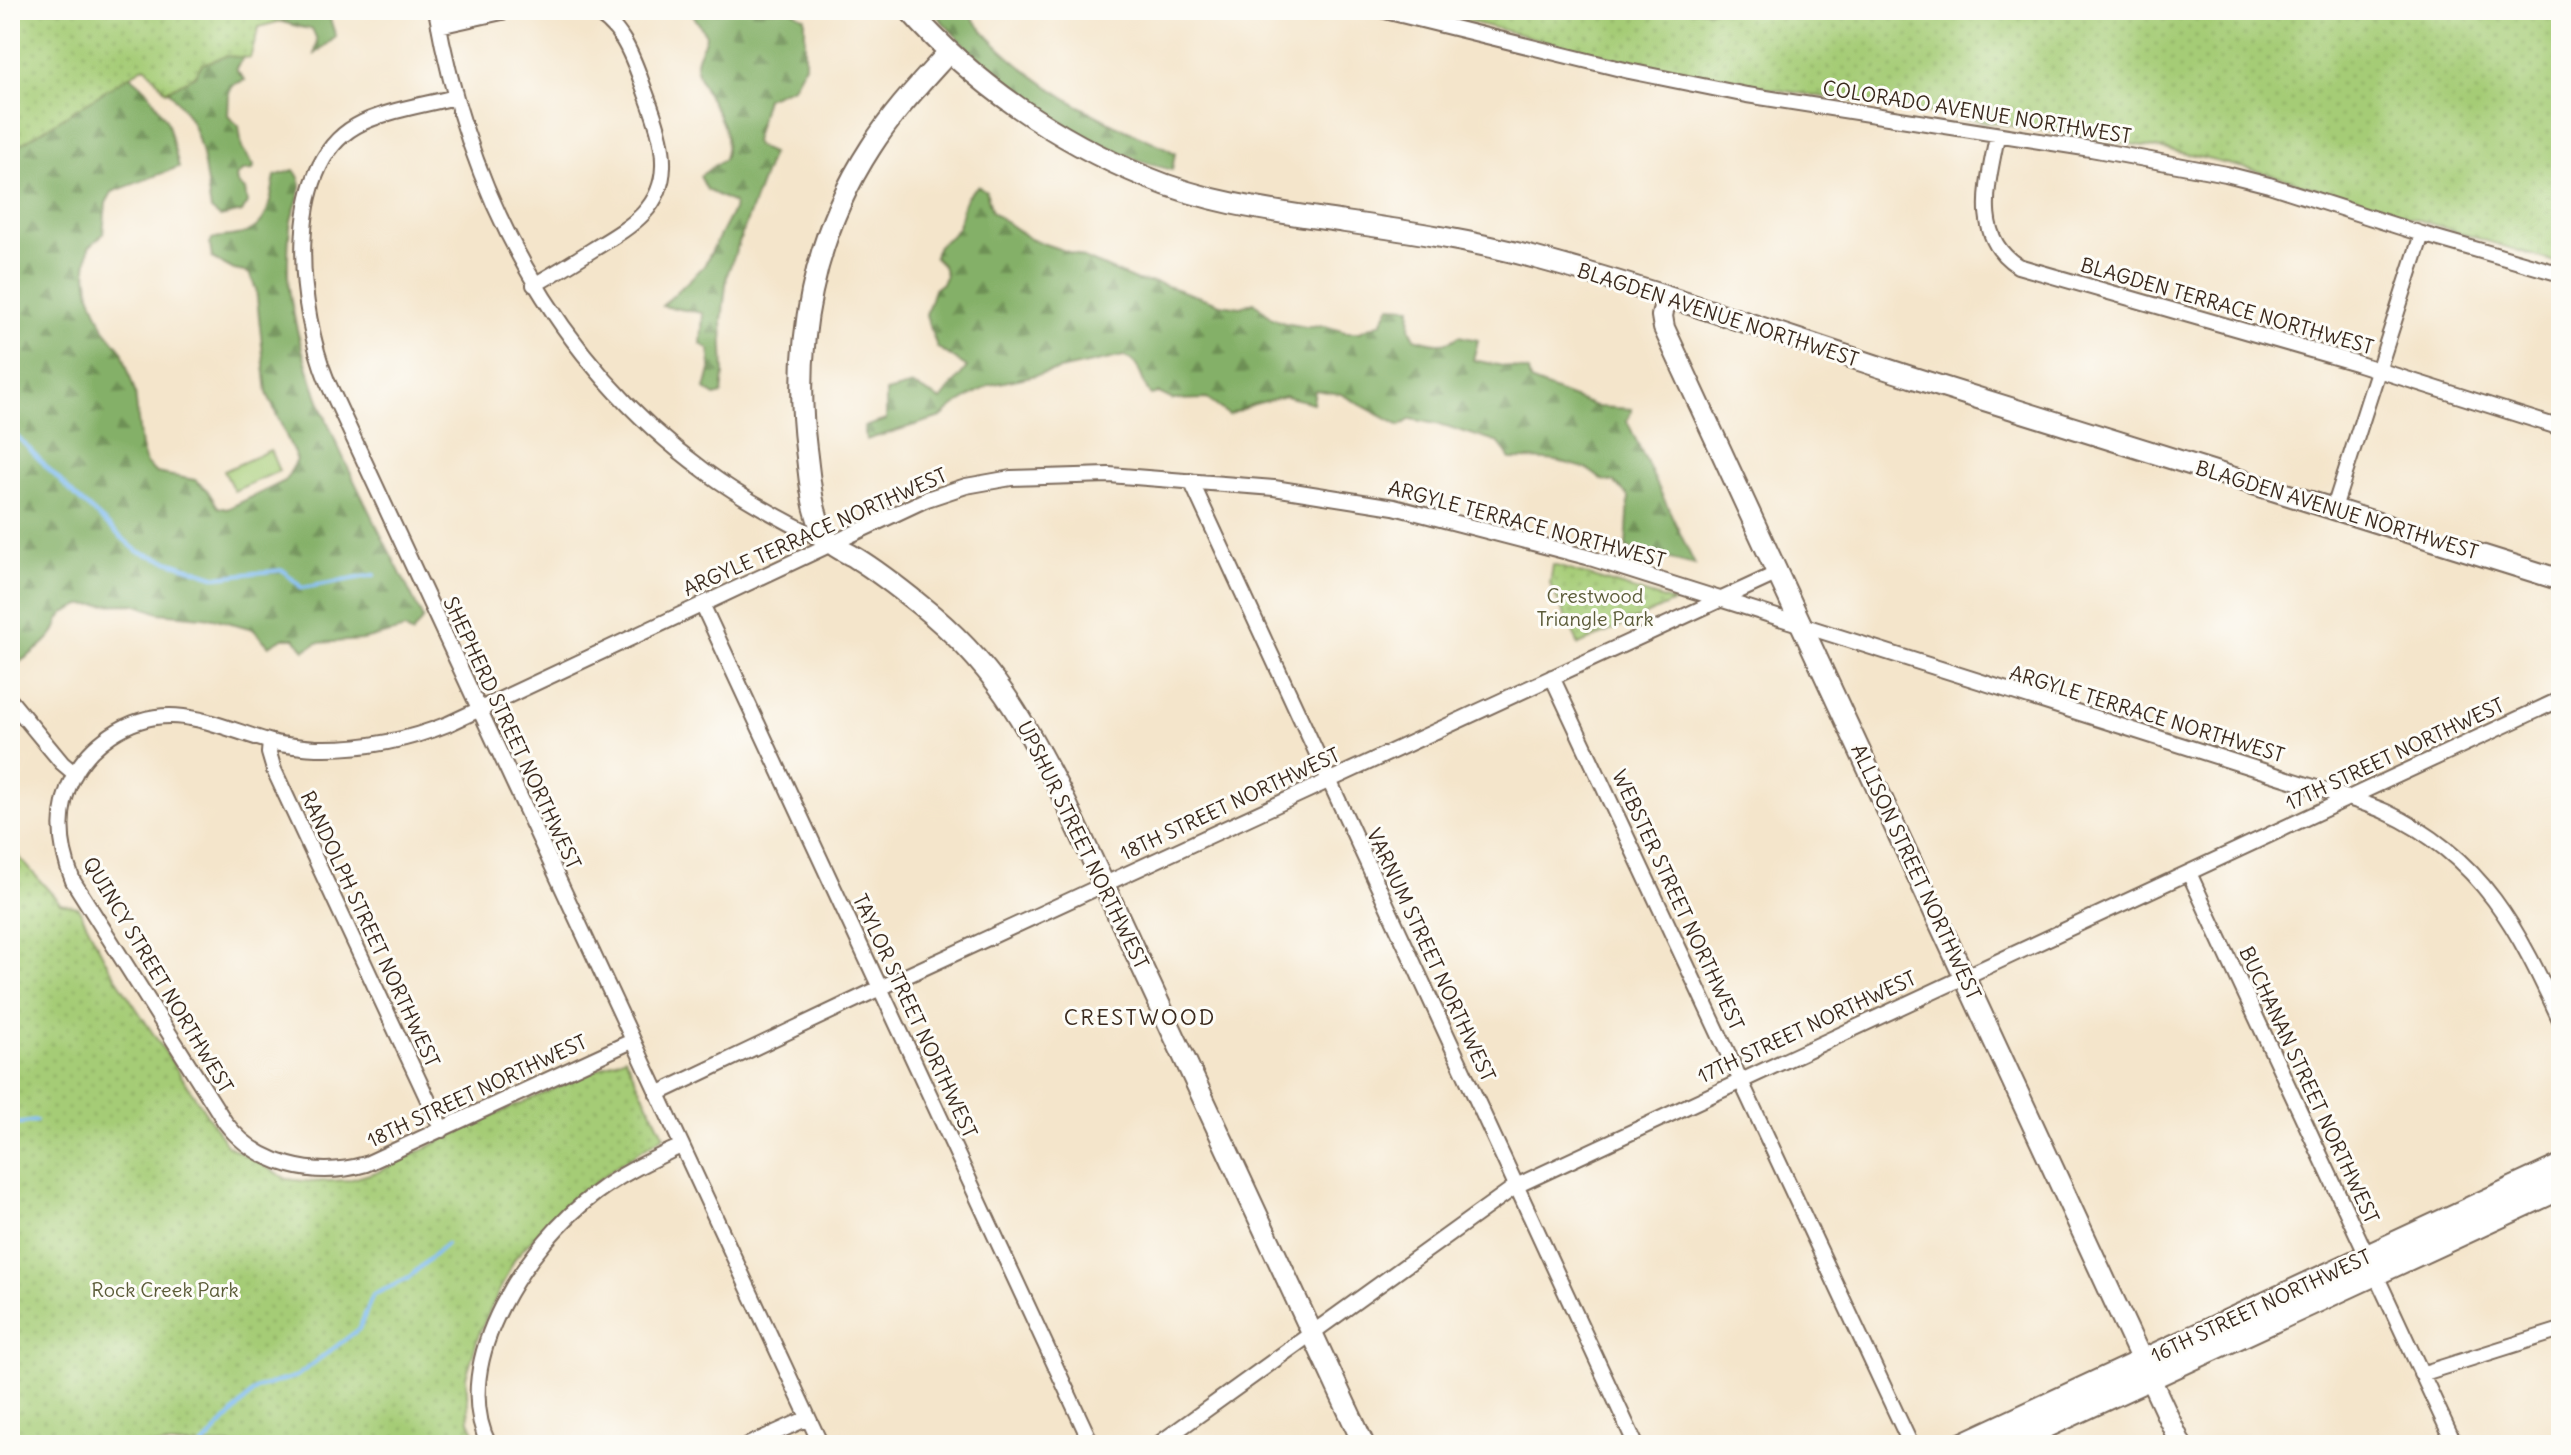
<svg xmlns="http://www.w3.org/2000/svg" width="2571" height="1455" font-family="Delius,sans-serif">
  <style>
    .forest { fill: url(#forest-firs); stroke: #606d42; stroke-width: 2 }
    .park { fill: url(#park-dots); stroke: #707b4a; stroke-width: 2 }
    .pitch { fill: #a5cc76; stroke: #707b4a; stroke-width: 2 }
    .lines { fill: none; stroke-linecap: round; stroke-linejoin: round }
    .stream { stroke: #82bdf4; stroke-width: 4 }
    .street-casing { stroke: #7c6b5b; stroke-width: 18 }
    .secondary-casing { stroke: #7c6b5b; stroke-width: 24 }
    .primary-casing { stroke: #7c6b5b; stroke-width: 26 }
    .street { stroke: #fff; stroke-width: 14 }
    .secondary { stroke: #fff; stroke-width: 20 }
    .primary { stroke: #fff; stroke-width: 22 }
    .labels { text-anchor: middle; stroke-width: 6; stroke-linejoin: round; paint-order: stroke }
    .street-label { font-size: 20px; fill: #3b2a1e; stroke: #fdfcf7 }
    .park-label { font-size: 20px; fill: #5b5b38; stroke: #fdfcf7 }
    .neighbourhood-label { font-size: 22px; letter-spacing: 2px; fill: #3b2a1e; stroke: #fdfcf7 }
  </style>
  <defs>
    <pattern id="forest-firs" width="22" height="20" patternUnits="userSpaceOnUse" patternTransform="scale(2)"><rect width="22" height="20" fill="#84b067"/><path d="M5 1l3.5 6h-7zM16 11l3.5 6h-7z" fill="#6d8f54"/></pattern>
    <pattern id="park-dots" width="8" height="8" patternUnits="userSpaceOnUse" patternTransform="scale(2)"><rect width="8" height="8" fill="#a5cc76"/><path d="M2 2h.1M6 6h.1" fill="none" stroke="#8faf66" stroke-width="1.8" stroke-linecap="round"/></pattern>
  </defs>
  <rect width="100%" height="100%" fill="#fdfcf7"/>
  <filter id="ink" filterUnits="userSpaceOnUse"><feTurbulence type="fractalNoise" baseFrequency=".0125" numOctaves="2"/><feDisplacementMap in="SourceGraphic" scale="16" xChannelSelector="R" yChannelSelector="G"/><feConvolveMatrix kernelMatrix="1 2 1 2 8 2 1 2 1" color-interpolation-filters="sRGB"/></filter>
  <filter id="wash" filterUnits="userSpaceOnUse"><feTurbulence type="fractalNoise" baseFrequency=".006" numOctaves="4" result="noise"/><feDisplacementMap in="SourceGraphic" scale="32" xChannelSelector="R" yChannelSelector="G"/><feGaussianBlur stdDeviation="1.8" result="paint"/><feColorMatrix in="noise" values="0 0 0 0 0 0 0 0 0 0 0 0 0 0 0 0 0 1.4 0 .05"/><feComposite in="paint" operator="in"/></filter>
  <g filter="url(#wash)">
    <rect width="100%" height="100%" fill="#f4e5cb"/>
    <path class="forest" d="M 10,10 L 327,10 L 336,37 L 315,54 L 317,40 L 312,29 C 297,28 285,21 270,20 C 243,36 254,47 237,66 L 237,71 L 245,80 L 232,85 L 229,93 L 228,116 L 239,126 L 242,148 L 254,166 L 253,170 L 242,171 L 236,177 L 237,183 L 245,190 L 247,203 L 242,212 L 220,217 L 211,210 C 206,182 204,149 192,123 C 181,102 164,88 152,67 Z
      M 690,10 L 791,10 L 805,18 L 805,65 L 793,87 L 766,98 L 754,141 L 756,146 L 772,153 L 727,275 L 722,321 L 724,374 L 722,394 L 715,396 L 705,389 L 711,366 L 709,349 L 701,344 L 703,313 L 662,306 L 704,266 L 733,210 L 734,203 L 707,190 L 700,176 L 724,159 C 736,124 702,99 696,65 C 695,54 705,46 706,35 Z
      M 932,10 L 966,10 C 999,56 1056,96 1107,121 C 1129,133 1153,140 1175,153 L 1172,170 C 1080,148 993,80 932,10 Z
      M 10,50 L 130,75 L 148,92 L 167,121 L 179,167 L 112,192 L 106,203 L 103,234 L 89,247 L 86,268 L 90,294 L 104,329 L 122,351 L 135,392 L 141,447 L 146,464 L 156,473 L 195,480 L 207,490 L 218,507 L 227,509 L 285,481 L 297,460 L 267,393 L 256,289 L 249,273 L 234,270 L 212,258 L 210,245 L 212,239 C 221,236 229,237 237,235 C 269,230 270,202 275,176 L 294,170 C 298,175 301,180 301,186 C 300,198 293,210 291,221 C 288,236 287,273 289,288 C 306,407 372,512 423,619 L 412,634 L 405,629 L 363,640 L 317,643 L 305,650 L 294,638 L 283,638 L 269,646 L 253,629 L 213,618 L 159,613 L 135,604 L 81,605 L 64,613 L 58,621 C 58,637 25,659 10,668 Z
      M 978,186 L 986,191 L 992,212 L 1030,239 L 1077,255 L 1137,281 L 1158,283 L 1221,304 L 1241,307 L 1254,302 L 1270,317 L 1284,323 L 1306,327 L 1325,326 L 1345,332 L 1359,332 L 1381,323 L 1390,306 L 1411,307 L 1410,328 L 1415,338 C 1431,343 1445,347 1459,336 L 1478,340 L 1473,360 L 1528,371 L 1530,381 L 1598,407 L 1632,409 L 1627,421 L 1695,565 L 1626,548 L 1629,497 L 1614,482 C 1596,481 1600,475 1586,469 C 1560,459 1538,459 1510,459 L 1499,443 L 1446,426 L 1411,419 L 1400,426 L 1341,394 L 1315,390 L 1313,403 L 1285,396 L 1251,405 L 1229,415 L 1207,399 L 1173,400 L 1159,393 L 1151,395 C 1140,382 1143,364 1124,356 L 990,385 L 954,406 L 941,417 L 866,440 L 864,427 L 886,420 L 886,392 L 913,385 L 941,400 L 967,367 L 937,347 L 926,315 L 934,289 L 942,283 L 946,275 L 943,266 L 934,257 C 938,238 945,244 954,233 C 967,217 954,203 978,186 Z"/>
    <path class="park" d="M 10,10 L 321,10 L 259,27 L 250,58 L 226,56 L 202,64 L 195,76 L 166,91 L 145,66 L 10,151 Z
      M 1424,10 L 2561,10 L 2561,264 L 2273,175 L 2169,150 L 1766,88 L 1641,65 Z
      M 1553,565 L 1664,599 L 1674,602 L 1579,645 L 1550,584 Z
      M 10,847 L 60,903 L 78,907 L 109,967 L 227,1145 L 287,1179 L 312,1182 L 349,1180 L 380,1171 L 468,1127 L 625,1057 L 664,1136 L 618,1165 L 559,1210 L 515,1258 L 480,1331 L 466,1377 L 469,1421 L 480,1445 L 10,1445 Z"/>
    <path class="pitch" d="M 270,450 L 279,471 L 234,491 L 224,471 Z"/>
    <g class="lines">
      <path class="stream" d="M 10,429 L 75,496 L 137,551 L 217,577 L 283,570 L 302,588 L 374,575
        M 10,1125 L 36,1121
        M 203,1445 L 257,1388 L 297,1376 L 359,1329 L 373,1295 L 407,1279 L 446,1244"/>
    </g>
  </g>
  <g filter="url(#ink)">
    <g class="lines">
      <defs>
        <path id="street" d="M 436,10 C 468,192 553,360 705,471 C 744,500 788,523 831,544
          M 1381,10 L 1629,71 L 1747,95 L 2091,149 L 2226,174 L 2269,185 L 2422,234 L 2561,274
          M 439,26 L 511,10
          M 455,97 C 425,105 382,111 356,126 C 281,168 300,315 327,381 L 821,1445
          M 1997,136 C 1989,180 1971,237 2018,266 L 2356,363 L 2561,428
          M 534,285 C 554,274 573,262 592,250 C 626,229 662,211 663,166 C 664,138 651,108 642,83 C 632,55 620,22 590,10
          M 1191,481 L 1636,1445
          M 2334,508 L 2422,234
          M 702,604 L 1092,1445
          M 1552,677 L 1911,1445
          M 10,700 L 62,763 L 75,774
          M 270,742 L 269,753 L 274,770 L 442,1130
          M 2189,873 L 2455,1445
          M 632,1041 L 366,1164 C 315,1179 257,1165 225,1122 L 73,881 C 59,846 56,809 74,775 C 83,758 96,745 111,735 C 167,697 213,725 268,741 C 284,746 301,747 317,748 C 362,749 406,741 448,724 L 927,499 L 966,486 L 1011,478 L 1109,475 L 1274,488 L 1394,507 L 1587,557 L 2323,790 C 2344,797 2366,803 2386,812 C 2483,857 2519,931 2561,1022
          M 657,1094 L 880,988 L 1778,573
          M 2421,1374 L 2561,1330
          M 489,1445 C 447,1361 530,1242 596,1193 C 622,1173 652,1160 681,1146
          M 748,1445 L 808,1418
          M 1157,1445 L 1516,1186 L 2561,699"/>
        <path id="secondary" d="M 909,10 C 973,83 1056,140 1146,177 C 1210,204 1277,212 1345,222 C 1408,231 1474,241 1536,258 C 1665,293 1790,338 1917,379 C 2132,446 2347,512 2561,580
          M 948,53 C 921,83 893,112 871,147 C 813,236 793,344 806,449 C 810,478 811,519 830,542 C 837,549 848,553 856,558 C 879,572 899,588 920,605 C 993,663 1025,721 1066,803 L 1364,1445
          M 1666,297 L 1662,316 L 1664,328 L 2181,1445"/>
        <path id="primary" d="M 1961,1445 L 2561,1166
          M 2006,1445 L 2561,1188"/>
      </defs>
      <use href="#street" class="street-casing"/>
      <use href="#secondary" class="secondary-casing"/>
      <use href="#primary" class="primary-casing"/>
      <use href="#street" class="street"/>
      <use href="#secondary" class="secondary"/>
      <use href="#primary" class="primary"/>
    </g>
  </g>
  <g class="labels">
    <g class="street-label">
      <text transform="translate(1977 112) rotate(9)" y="7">COLORADO AVENUE NORTHWEST</text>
      <text transform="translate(2227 306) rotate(16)" y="7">BLAGDEN TERRACE NORTHWEST</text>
      <text transform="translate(1718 315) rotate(18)" y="7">BLAGDEN AVENUE NORTHWEST</text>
      <text transform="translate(2337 510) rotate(17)" y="7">BLAGDEN AVENUE NORTHWEST</text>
      <text transform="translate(1527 524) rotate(15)" y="7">ARGYLE TERRACE NORTHWEST</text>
      <text transform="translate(815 532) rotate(-24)" y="7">ARGYLE TERRACE NORTHWEST</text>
      <text transform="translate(2147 714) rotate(17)" y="7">ARGYLE TERRACE NORTHWEST</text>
      <text transform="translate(512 733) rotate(65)" y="7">SHEPHERD STREET NORTHWEST</text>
      <text transform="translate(2395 754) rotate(-25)" y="7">17TH STREET NORTHWEST</text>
      <text transform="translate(1230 804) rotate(-25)" y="7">18TH STREET NORTHWEST</text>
      <text transform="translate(1083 845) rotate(64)" y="7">UPSHUR STREET NORTHWEST</text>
      <text transform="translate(1916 872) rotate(65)" y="7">ALLISON STREET NORTHWEST</text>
      <text transform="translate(1678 900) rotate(65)" y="7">WEBSTER STREET NORTHWEST</text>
      <text transform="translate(370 929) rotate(65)" y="7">RANDOLPH STREET NORTHWEST</text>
      <text transform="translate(1431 955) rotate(65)" y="7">VARNUM STREET NORTHWEST</text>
      <text transform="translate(158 975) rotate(59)" y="7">QUINCY STREET NORTHWEST</text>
      <text transform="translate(915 1016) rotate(65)" y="7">TAYLOR STREET NORTHWEST</text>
      <text transform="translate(1807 1027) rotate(-25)" y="7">17TH STREET NORTHWEST</text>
      <text transform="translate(2309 1085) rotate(65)" y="7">BUCHANAN STREET NORTHWEST</text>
      <text transform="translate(477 1091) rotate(-25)" y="7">18TH STREET NORTHWEST</text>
      <text transform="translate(2261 1306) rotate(-25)" y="7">16TH STREET NORTHWEST</text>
    </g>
    <g class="park-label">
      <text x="1595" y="603">Crestwood<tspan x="1595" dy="23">Triangle Park</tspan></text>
      <text x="165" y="1297">Rock Creek Park</text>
    </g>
    <g class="neighbourhood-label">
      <text x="1140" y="1025">CRESTWOOD</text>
    </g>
  </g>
  <rect width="2571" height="1455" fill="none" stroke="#fdfcf7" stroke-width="40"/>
</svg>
